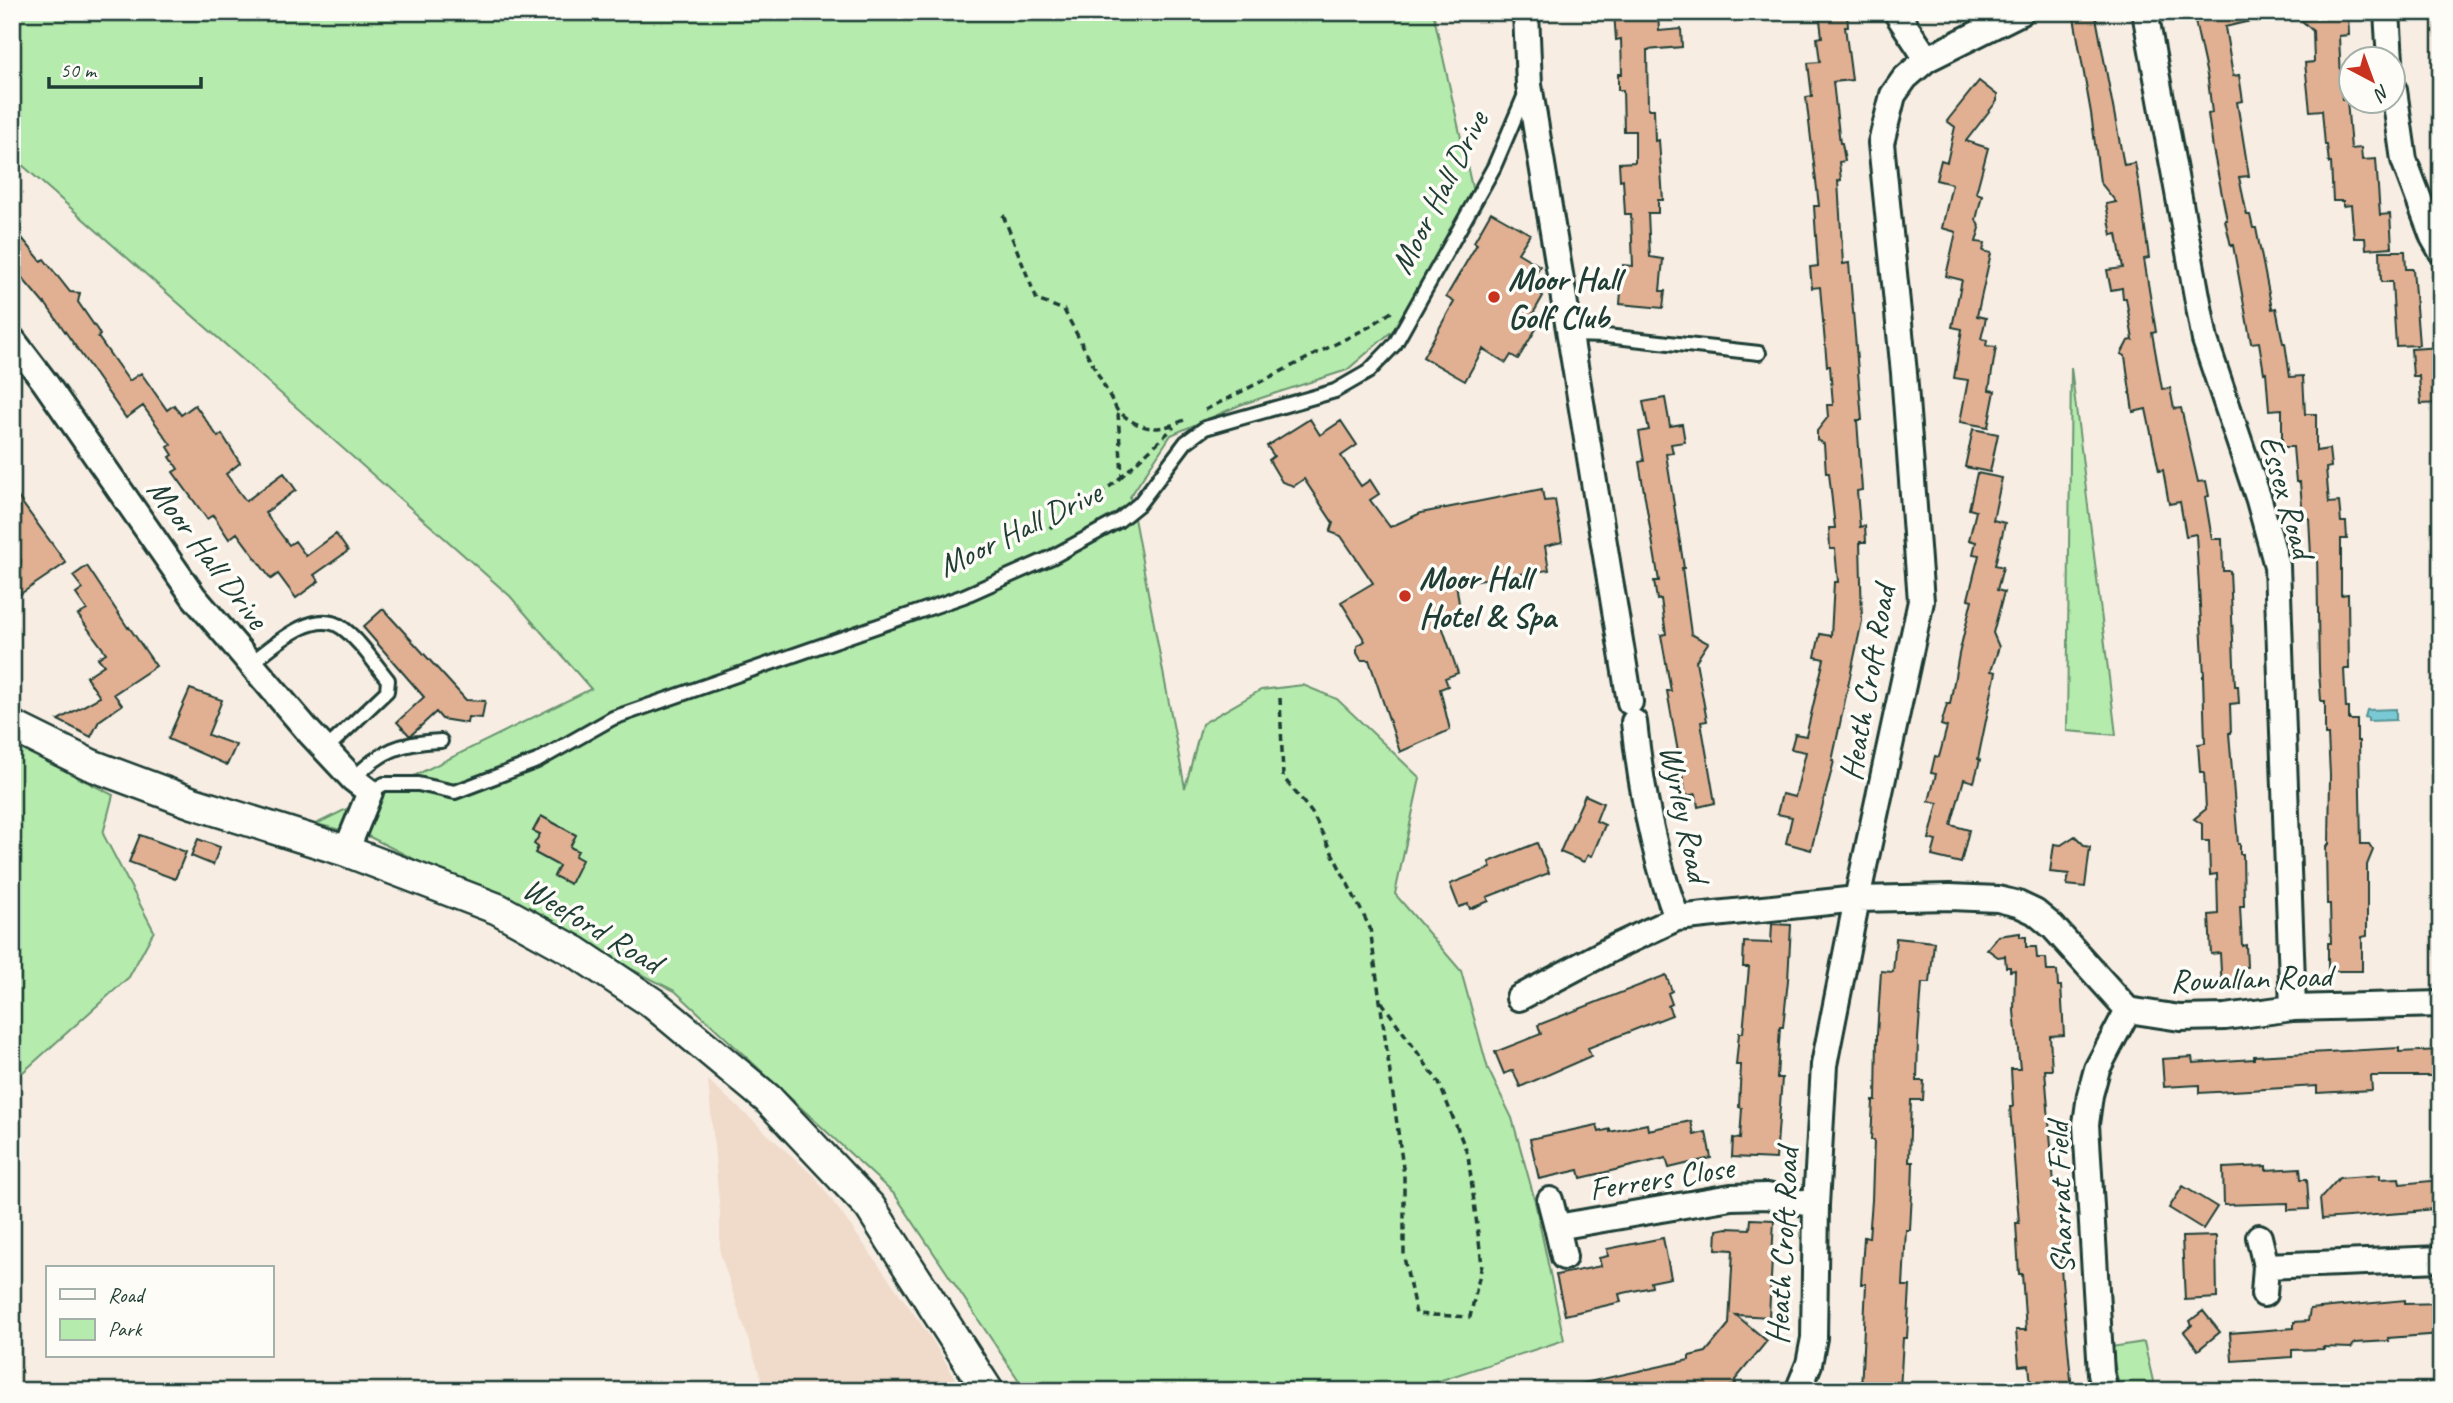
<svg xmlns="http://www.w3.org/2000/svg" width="2453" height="1403" font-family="Caveat,sans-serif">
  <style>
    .built { fill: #f0dbcb }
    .green { fill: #b5ebad; stroke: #6a9470; stroke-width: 2 }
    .water { fill: #7acad5; stroke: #569295; stroke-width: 2 }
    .building { fill: #e1b093; stroke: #1f3d34; stroke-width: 2 }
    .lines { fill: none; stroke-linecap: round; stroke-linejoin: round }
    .service-casing { stroke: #1f3d34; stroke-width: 18 }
    .minor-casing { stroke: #1f3d34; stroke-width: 30 }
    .tertiary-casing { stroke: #1f3d34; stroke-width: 35 }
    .path { stroke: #1f3d34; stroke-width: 3.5; stroke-dasharray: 7 5; stroke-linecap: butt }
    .service { stroke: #fdfcf7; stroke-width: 12 }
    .minor { stroke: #fdfcf7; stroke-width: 24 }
    .tertiary { stroke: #fdfcf7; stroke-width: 30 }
    .poi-dot { fill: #c8321e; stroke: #fdfcf7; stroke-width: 2.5 }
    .labels { text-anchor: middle; stroke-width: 7; stroke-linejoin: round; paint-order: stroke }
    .street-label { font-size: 33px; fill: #1f3d34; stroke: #fdfcf7 }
    .poi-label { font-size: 33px; font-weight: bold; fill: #1f3d34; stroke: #fdfcf7; text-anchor: start }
  </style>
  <rect width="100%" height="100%" fill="#f7ede3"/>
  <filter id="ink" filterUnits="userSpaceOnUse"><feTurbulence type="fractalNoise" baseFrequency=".0143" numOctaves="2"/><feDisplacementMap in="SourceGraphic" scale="14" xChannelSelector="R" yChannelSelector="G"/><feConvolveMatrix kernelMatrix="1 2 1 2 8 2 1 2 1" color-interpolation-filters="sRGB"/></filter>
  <g filter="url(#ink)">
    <path class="built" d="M 708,1080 L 816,1178 L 930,1336 L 963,1391 L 765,1391 L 720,1253 L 720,1213 Z"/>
    <path class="green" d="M 12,12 L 1433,12 L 1473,192 L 1398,326 L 1347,370 L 1240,405 L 1171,435 L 1130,497 L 1185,788 L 1202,724 L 1261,690 L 1303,685 L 1337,699 L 1420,778 L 1395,894 L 1461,971 L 1488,1069 L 1512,1118 L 1534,1197 L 1564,1340 L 1408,1391 L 1026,1391 L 895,1195 L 675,991 L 370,837 L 316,824 L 591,689 L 510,596 L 12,156 Z
      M 2071,367 L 2116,735 L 2067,731 Z
      M 12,744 L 113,795 L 103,834 L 154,931 L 129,977 L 12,1082 Z
      M 2144,1342 L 2155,1390 L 2185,1386 L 2186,1391 L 2120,1391 L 2111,1347 Z"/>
    <path class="water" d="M 2396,709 L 2396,720 L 2368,721 L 2368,718 L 2365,717 L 2367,710 Z"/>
    <path class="building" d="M 1614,12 L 1658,12 L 1659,31 L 1681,29 L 1682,47 L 1647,50 L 1648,109 L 1654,109 L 1655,141 L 1659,140 L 1663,200 L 1658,200 L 1658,213 L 1648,213 L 1650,257 L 1663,259 L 1660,291 L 1665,291 L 1663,308 L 1620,304 L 1623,265 L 1633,266 L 1631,214 L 1625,214 L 1623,179 L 1620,180 L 1619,163 L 1635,162 L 1635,131 L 1624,131 L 1623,90 L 1618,90 L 1618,74 L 1622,74 L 1621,39 L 1616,40 Z
      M 1819,12 L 1847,12 L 1848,27 L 1845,27 L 1852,80 L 1833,82 L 1840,143 L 1842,143 L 1845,161 L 1839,162 L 1841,180 L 1838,181 L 1843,264 L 1849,263 L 1862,420 L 1857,420 L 1862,490 L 1857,491 L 1860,527 L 1865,526 L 1866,542 L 1860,542 L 1862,621 L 1832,761 L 1834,761 L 1811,850 L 1786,843 L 1792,817 L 1777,814 L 1782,794 L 1795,797 L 1806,752 L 1791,749 L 1795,734 L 1806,736 L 1824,659 L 1815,657 L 1820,634 L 1831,636 L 1834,582 L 1838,582 L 1835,549 L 1830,549 L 1829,528 L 1835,528 L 1829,473 L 1826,473 L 1824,444 L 1817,440 L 1817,431 L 1828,417 L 1827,405 L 1833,405 L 1830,366 L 1827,366 L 1820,287 L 1812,288 L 1810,267 L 1818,266 L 1814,206 L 1819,206 L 1806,97 L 1812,96 L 1808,63 L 1820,62 L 1817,38 L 1822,37 Z
      M 2073,12 L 2095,12 L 2124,165 L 2135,163 L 2140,191 L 2149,258 L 2144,259 L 2156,332 L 2152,333 L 2162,389 L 2170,388 L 2174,409 L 2181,408 L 2198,482 L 2206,481 L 2209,496 L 2205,497 L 2212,539 L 2222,539 L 2223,571 L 2230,571 L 2235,686 L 2238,686 L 2239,703 L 2230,704 L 2231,733 L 2229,733 L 2238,844 L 2240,844 L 2240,854 L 2243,854 L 2244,906 L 2240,906 L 2242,946 L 2246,945 L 2247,967 L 2241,968 L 2242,990 L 2222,991 L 2220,953 L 2211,954 L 2209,915 L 2218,914 L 2217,874 L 2210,875 L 2209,841 L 2202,841 L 2202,824 L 2194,819 L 2206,809 L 2204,772 L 2200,772 L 2198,744 L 2205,743 L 2203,676 L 2204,676 L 2196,534 L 2186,536 L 2180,502 L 2169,504 L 2163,470 L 2159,471 L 2146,409 L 2133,412 L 2125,356 L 2121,354 L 2128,341 L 2133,340 L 2126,298 L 2123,298 L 2122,288 L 2111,290 L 2107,270 L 2123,268 L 2117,234 L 2112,235 L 2106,204 L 2116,202 L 2100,182 L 2091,113 Z
      M 2193,12 L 2259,12 L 2259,19 L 2225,27 L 2233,76 L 2239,75 L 2243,101 L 2237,102 L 2249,176 L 2239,177 L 2247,215 L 2250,215 L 2253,228 L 2256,228 L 2272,309 L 2276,308 L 2283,343 L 2285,343 L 2290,377 L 2303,376 L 2305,414 L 2316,414 L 2316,451 L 2329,449 L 2331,467 L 2326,468 L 2329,503 L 2339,502 L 2341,522 L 2346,522 L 2347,539 L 2341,539 L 2341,595 L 2348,594 L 2349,669 L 2344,669 L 2346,708 L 2349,708 L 2349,720 L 2357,720 L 2357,741 L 2359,741 L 2361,844 L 2369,844 L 2373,850 L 2367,865 L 2367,936 L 2362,937 L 2362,971 L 2328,971 L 2328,943 L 2331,943 L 2330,904 L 2327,904 L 2326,846 L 2329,845 L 2330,775 L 2328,735 L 2325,735 L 2325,701 L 2321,701 L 2319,670 L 2317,554 L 2311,555 L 2309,518 L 2303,518 L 2300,482 L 2296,482 L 2293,447 L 2282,447 L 2282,409 L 2269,410 L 2266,372 L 2264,373 L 2259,342 L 2251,343 L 2233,245 L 2231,246 L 2225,220 L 2227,220 L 2213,149 L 2208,114 L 2212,113 L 2208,80 Z
      M 2320,12 L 2348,12 L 2349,35 L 2339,36 L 2342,100 L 2347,100 L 2351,149 L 2361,148 L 2362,160 L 2376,159 L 2380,215 L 2390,214 L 2392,247 L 2366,249 L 2365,238 L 2354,238 L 2351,205 L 2343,206 L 2343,201 L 2333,201 L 2331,163 L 2329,163 L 2327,145 L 2325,145 L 2322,110 L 2310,111 L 2305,63 L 2314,62 L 2313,31 L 2301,20 L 2320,17 Z
      M 1979,81 L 1997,95 L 1997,101 L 1966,141 L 1988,148 L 1976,193 L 1982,195 L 1976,220 L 1980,228 L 1976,242 L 1985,243 L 1983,251 L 1991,253 L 1977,316 L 1986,318 L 1981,339 L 1987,340 L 1986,346 L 1996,347 L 1989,390 L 1995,391 L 1988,427 L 1960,422 L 1968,380 L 1954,378 L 1962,329 L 1952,327 L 1962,280 L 1946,276 L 1956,232 L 1942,228 L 1952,184 L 1936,180 L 1941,160 L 1947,162 L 1955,127 L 1947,121 Z
      M 1491,212 L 1530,234 L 1518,253 L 1540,266 L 1534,276 L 1541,280 L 1535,291 L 1543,296 L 1527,324 L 1536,329 L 1518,359 L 1511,355 L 1506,363 L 1483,349 L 1465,381 L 1423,357 L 1454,302 L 1446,297 L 1477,244 L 1474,242 Z
      M 12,226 L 41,261 L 44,259 L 70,292 L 80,293 L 78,302 L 98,331 L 100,335 L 98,337 L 129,381 L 141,373 L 167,410 L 174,405 L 181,415 L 195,405 L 218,437 L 222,434 L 240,463 L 226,474 L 246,501 L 284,473 L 296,490 L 265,513 L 289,545 L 295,541 L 306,556 L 336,534 L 348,551 L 314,575 L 319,581 L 296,598 L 278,574 L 271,579 L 237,533 L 229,539 L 213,515 L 207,519 L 173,472 L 178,469 L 170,457 L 173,455 L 168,447 L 171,445 L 143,406 L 126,418 L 45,303 L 44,304 L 12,266 Z
      M 2380,251 L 2405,251 L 2406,269 L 2413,269 L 2419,345 L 2396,346 L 2392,282 L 2381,282 Z
      M 2441,347 L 2441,403 L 2421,404 L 2419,376 L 2413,376 L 2411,349 Z
      M 1665,398 L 1670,426 L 1682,424 L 1685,442 L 1671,444 L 1673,453 L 1666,454 L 1684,568 L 1682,568 L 1691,634 L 1708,643 L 1696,661 L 1707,721 L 1701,722 L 1715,803 L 1698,807 L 1696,794 L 1686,796 L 1667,691 L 1671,691 L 1661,635 L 1666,634 L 1661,599 L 1657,600 L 1654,581 L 1659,581 L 1639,462 L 1644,461 L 1639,432 L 1649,430 L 1643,402 Z
      M 1310,419 L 1320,435 L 1341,421 L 1357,445 L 1341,456 L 1361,486 L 1370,480 L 1379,494 L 1370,500 L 1390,527 L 1421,513 L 1542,489 L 1544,501 L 1555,500 L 1562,542 L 1545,546 L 1549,570 L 1456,583 L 1461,616 L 1442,626 L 1458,673 L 1445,678 L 1448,686 L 1440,689 L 1450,730 L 1400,752 L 1369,660 L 1361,660 L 1357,653 L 1357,646 L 1365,641 L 1341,602 L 1373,583 L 1341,536 L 1330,532 L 1333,523 L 1304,479 L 1294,486 L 1282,482 L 1269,460 L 1274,456 L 1267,446 Z
      M 1973,429 L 1998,434 L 1990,472 L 1965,467 Z
      M 1977,473 L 2002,478 L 1993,520 L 2005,523 L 1995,565 L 2003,567 L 1997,590 L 2004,592 L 1993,633 L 1999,647 L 1991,671 L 1996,672 L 1978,759 L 1980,760 L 1974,782 L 1964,779 L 1951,825 L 1969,830 L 1961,863 L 1932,856 L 1936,841 L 1929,839 L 1938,803 L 1929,801 L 1936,774 L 1931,773 L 1935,756 L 1939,757 L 1947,727 L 1941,725 L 1947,704 L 1950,704 L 1959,654 L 1972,600 L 1968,599 L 1979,555 L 1973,554 L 1976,542 L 1969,540 L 1976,511 L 1969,509 Z
      M 12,489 L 66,563 L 16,597 L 21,560 L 12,547 Z
      M 87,566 L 128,628 L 129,627 L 156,666 L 114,694 L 122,705 L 99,721 L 91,737 L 58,720 L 100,697 L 86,677 L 104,665 L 98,658 L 106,653 L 78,615 L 87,610 L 76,594 L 83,589 L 73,576 Z
      M 383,609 L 466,700 L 485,701 L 482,718 L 468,717 L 467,723 L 442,719 L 436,712 L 410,736 L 397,722 L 424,697 L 363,627 Z
      M 190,689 L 222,700 L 208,735 L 236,745 L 227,765 L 168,739 Z
      M 1585,795 L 1603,803 L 1596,821 L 1605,825 L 1592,856 L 1588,855 L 1584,862 L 1560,852 Z
      M 541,816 L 576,835 L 570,847 L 578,851 L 575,856 L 582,860 L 570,884 L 554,876 L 559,866 L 535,853 L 538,847 L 534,844 L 540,834 L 533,831 Z
      M 140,835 L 186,852 L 175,879 L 129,862 Z
      M 2075,836 L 2085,846 L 2090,847 L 2085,887 L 2067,885 L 2069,874 L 2050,872 L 2054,844 L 2061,845 Z
      M 198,839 L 220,847 L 213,865 L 191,856 Z
      M 1537,843 L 1549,873 L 1487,897 L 1489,901 L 1470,909 L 1468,904 L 1459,907 L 1450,884 L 1491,868 L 1489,862 Z
      M 1772,924 L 1791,925 L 1788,980 L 1783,1027 L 1780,1027 L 1777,1078 L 1782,1078 L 1776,1159 L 1732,1157 L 1733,1138 L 1740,1139 L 1742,1108 L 1739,1107 L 1741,1065 L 1736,1065 L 1739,1033 L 1743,1033 L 1749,967 L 1743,967 L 1744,942 L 1771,943 Z
      M 2020,933 L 2020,937 L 2026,937 L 2026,947 L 2036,947 L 2037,958 L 2046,958 L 2047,971 L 2057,971 L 2058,986 L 2061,986 L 2064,1035 L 2050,1036 L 2052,1070 L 2045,1070 L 2054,1184 L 2057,1183 L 2061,1220 L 2063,1258 L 2060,1258 L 2072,1391 L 2053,1391 L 2052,1383 L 2031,1385 L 2029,1365 L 2019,1366 L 2016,1330 L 2026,1330 L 2022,1274 L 2019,1274 L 2016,1223 L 2019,1223 L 2010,1107 L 2013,1107 L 2011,1069 L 2020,1069 L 2014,1011 L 2015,970 L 2010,971 L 2010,967 L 2006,967 L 2005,956 L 1998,957 L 1987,949 L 1998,936 Z
      M 1896,938 L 1934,942 L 1930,983 L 1922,983 L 1918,1039 L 1917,1081 L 1924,1081 L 1923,1100 L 1911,1100 L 1909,1162 L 1913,1162 L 1912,1193 L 1910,1230 L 1906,1230 L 1903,1286 L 1910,1286 L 1907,1338 L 1903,1338 L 1900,1391 L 1861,1391 L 1866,1284 L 1861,1284 L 1864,1237 L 1869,1238 L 1872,1200 L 1874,1140 L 1871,1140 L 1873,1101 L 1876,1101 L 1877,1035 L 1881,971 L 1893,972 Z
      M 1666,975 L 1672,991 L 1668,993 L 1672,1004 L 1668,1006 L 1672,1015 L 1588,1048 L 1591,1056 L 1520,1087 L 1513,1070 L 1504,1074 L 1495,1052 L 1541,1034 L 1538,1025 Z
      M 2399,1048 L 2399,1052 L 2441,1050 L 2441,1076 L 2371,1076 L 2372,1090 L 2317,1093 L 2317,1086 L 2199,1093 L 2199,1085 L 2164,1087 L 2162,1059 L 2192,1057 L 2193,1063 L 2254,1059 L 2254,1056 Z
      M 1691,1121 L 1694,1135 L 1706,1132 L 1711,1158 L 1669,1168 L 1666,1158 L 1581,1178 L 1579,1170 L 1539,1179 L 1530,1139 L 1597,1125 L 1599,1132 L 1610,1129 L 1610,1132 L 1647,1124 L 1648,1130 Z
      M 2266,1166 L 2266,1170 L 2300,1168 L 2301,1179 L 2307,1179 L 2309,1209 L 2288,1210 L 2288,1203 L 2224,1205 L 2223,1168 Z
      M 2380,1175 L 2380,1179 L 2399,1178 L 2400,1184 L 2441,1180 L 2441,1208 L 2415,1211 L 2415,1212 L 2322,1219 L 2320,1199 L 2339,1178 Z
      M 2183,1186 L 2217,1207 L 2203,1229 L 2169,1208 Z
      M 1751,1219 L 1774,1220 L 1769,1317 L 1736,1315 L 1767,1341 L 1735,1380 L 1736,1385 L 1711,1391 L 1576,1391 L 1575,1385 L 1689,1360 L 1689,1356 L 1706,1352 L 1729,1324 L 1733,1250 L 1716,1249 L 1717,1230 L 1727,1228 L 1750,1229 Z
      M 2216,1236 L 2217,1298 L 2185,1300 L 2182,1237 Z
      M 1663,1238 L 1671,1278 L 1651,1282 L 1652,1287 L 1619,1294 L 1621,1302 L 1565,1315 L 1556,1275 L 1601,1266 L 1599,1258 L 1608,1256 L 1607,1249 Z
      M 2405,1300 L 2405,1304 L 2441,1303 L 2441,1334 L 2388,1338 L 2389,1341 L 2355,1343 L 2351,1348 L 2323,1347 L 2324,1349 L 2292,1350 L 2292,1357 L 2232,1361 L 2230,1333 L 2294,1328 L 2294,1322 L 2308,1321 L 2310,1309 Z
      M 2203,1311 L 2220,1332 L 2198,1350 L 2184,1332 L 2192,1325 L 2190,1321 Z"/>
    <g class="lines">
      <defs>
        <path id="service" d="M 1570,335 L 1606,336 L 1759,353
          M 251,663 C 272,647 313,608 341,627 C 358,638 375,664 388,680 L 387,691 L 325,750
          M 353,779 C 380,751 402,742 441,741
          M 370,792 L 384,784 L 418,784 L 455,792 L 537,761 L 613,718 L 964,596 L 1052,557 L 1118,521 L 1139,504 L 1186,442 L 1205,428 L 1335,391 L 1368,372 L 1395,344 L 1494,167 L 1526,92"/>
        <path id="minor" d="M 1526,12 L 1529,85 L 1630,702
          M 1896,12 L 1927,59
          M 2145,12 L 2205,340 L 2259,500 L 2277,566 L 2293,1008
          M 2387,12 L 2390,60
          M 2394,90 L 2404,160 L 2433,237 L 2441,251
          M 12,339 L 44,381 L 194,597 L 309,732 L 353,779 L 370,792 L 346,851
          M 1634,722 C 1641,789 1653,854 1677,918
          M 1519,998 L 1617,946 L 1677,918 L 1857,899 L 1950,897 L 1998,899 L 2018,904 L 2035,912 L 2053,927 L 2128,1010 L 2180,1018 L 2225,1017 L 2293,1008 L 2441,1004
          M 1550,1200 L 1557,1227
          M 2259,1237 L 2266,1266
          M 1564,1257 L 1557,1227 L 1731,1197 L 1767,1196 L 1816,1205
          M 2264,1294 L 2266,1266 L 2441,1259
          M 1798,1391 L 1809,1364 L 1814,1338 L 1816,1205 L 1824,1065 L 1857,899 L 1921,601 L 1904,373 L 1881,143 L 1893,95 L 1905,78 L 1927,59 L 2021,12
          M 2105,1391 L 2101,1373 L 2086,1124 L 2090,1095 L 2097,1069 L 2128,1010"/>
        <path id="tertiary" d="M 12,726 L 91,765 L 193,803 L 346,851 L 498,909 L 576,952 L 654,1004 L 768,1099 L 870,1207 L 988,1391"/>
      </defs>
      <use href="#service" class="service-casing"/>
      <use href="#minor" class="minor-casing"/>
      <use href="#tertiary" class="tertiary-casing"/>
      <path class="path" d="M 1003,215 L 1037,300 L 1064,310 L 1117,410 C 1142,432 1158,433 1188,418
        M 1205,410 L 1369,327 L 1393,311
        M 1118,413 L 1122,476 L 1174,427
        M 1050,528 C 1072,503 1099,499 1122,476
        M 1280,698 L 1283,777 L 1312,813 L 1370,928 L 1404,1175 L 1404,1257 L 1416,1314 L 1470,1317 L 1482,1265 L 1468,1155 L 1439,1083 L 1381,1001"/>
      <use href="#service" class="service"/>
      <use href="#minor" class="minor"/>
      <use href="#tertiary" class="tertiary"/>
    </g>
  </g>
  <g class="poi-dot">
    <circle cx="1494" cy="297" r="7"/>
    <circle cx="1405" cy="596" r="7"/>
  </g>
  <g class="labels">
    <g class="street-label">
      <text transform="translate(1438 192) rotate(-63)" y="12">Moor Hall Drive</text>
      <text transform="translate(2288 496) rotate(74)" y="12">Essex Road</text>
      <text transform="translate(1019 528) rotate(-26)" y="12">Moor Hall Drive</text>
      <text transform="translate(209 553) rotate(53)" y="12">Moor Hall Drive</text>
      <text transform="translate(1866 683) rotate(-80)" y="12">Heath Croft Road</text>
      <text transform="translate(1686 813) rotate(78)" y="12">Wyrley Road</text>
      <text transform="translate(593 924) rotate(31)" y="12">Weeford Road</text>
      <text transform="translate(2251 977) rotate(-2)" y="12">Rowallan Road</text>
      <text transform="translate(1661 1177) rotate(-9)" y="12">Ferrers Close</text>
      <text transform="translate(2059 1198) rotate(-92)" y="12">Sharrat Field</text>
      <text transform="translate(1781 1246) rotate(-87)" y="12">Heath Croft Road</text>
    </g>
    <g class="poi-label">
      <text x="1508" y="290">Moor Hall<tspan x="1508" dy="38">Golf Club</tspan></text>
      <text x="1419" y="589">Moor Hall<tspan x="1419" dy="38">Hotel &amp; Spa</tspan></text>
    </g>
  </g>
  <rect width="2453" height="1403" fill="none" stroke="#fdfcf7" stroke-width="42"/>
  <rect x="21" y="21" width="2411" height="1361" fill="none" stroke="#1f3d34" stroke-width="2.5" filter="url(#ink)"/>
  <rect x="46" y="1266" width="228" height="91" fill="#fdfcf7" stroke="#a4b0a9" stroke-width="2"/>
  <rect x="60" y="1289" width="35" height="10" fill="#fdfcf7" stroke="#a4b0a9" stroke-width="2"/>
  <text x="108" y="1302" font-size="21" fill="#1f3d34">Road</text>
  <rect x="60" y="1319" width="35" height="21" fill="#b5ebad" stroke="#a4b0a9" stroke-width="2"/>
  <text x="108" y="1336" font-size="21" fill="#1f3d34">Park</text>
  <g transform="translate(2372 80) rotate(139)"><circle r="33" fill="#fdfcf7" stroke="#a4b0a9" stroke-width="2"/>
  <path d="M0-5L12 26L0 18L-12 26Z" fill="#c8321e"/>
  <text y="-10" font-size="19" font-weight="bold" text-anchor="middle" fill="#1f3d34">N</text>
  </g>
  <path d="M49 77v10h152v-10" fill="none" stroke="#1f3d34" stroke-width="3.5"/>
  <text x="60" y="77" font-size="21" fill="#1f3d34" stroke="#fdfcf7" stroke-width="5" paint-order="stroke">50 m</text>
</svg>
